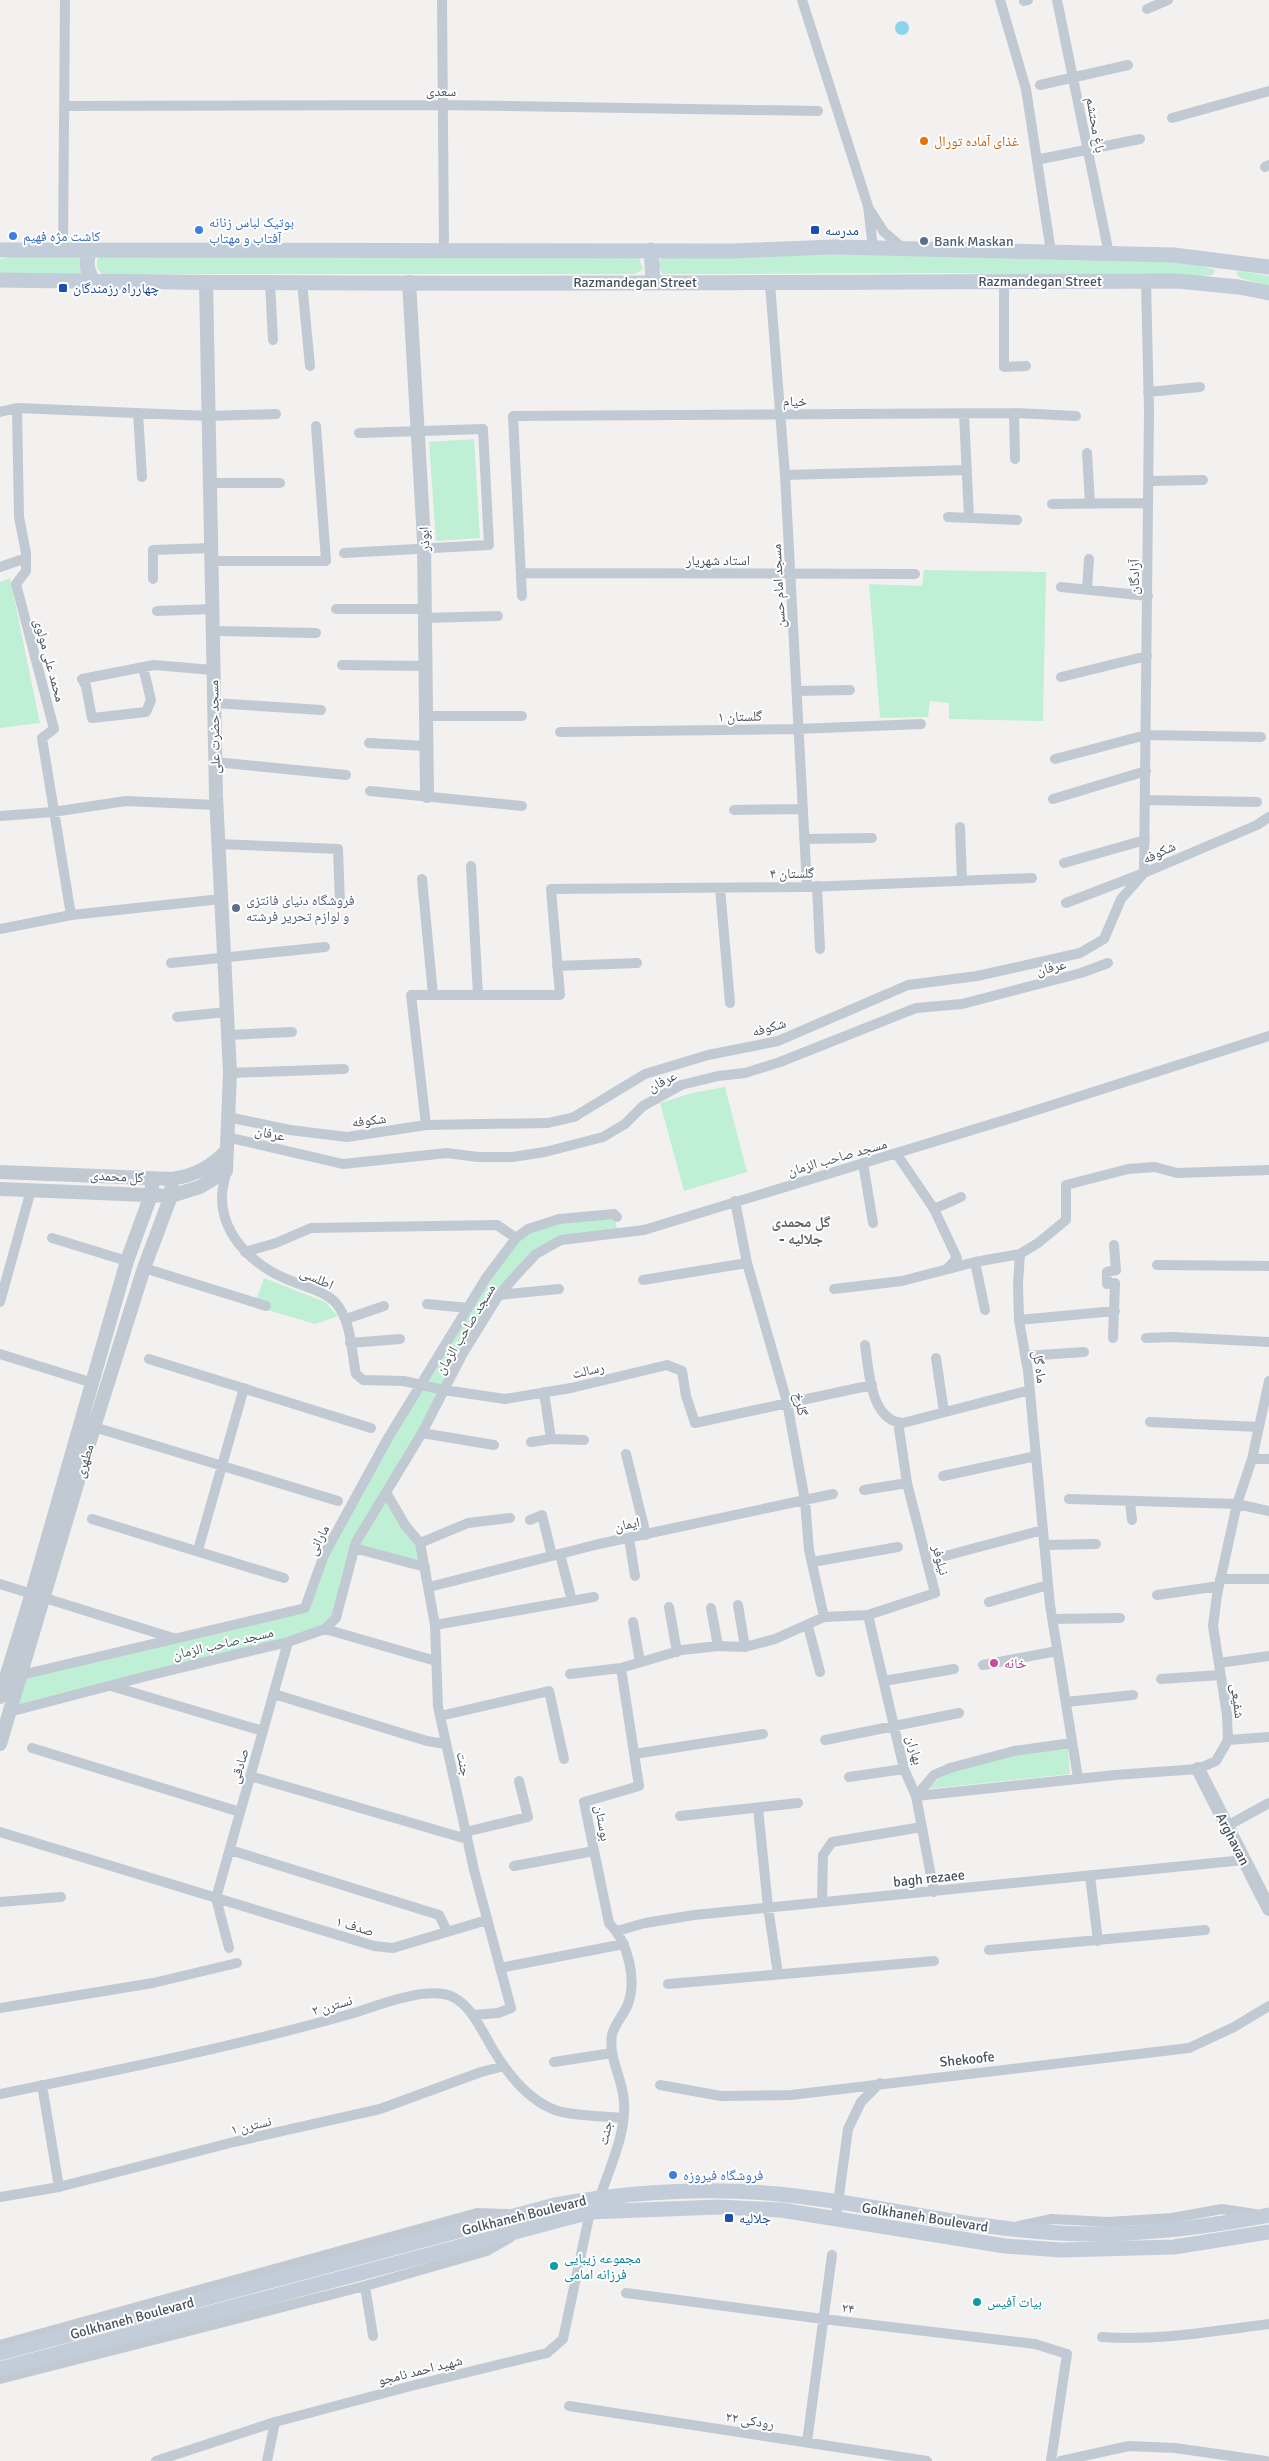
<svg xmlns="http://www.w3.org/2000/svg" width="1269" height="2461" font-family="Signika,'Noto Naskh Arabic',sans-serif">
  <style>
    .green { fill: #bff0d5 }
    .water { fill: #8bd4ee }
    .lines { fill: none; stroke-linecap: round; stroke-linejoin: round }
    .minor { stroke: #c1cad2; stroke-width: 10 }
    .tertiary { stroke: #c1cad2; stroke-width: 14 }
    .secondary { stroke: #c3ccd9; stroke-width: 15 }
    .food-dot { fill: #e8710a; stroke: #fff; stroke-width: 2 }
    .shop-dot { fill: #3f7fe0; stroke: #fff; stroke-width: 2 }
    .transit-dot { fill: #1a4fb4; stroke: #fff; stroke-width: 2 }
    .service-dot { fill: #5c6f8a; stroke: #fff; stroke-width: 2 }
    .hotel-dot { fill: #d1479c; stroke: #fff; stroke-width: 2 }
    .culture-dot { fill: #0f9aa8; stroke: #fff; stroke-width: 2 }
    .labels { text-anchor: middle; stroke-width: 4; stroke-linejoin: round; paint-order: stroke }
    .street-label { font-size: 14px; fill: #48525e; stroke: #fff }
    .food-label { font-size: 14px; fill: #c56008; stroke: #fff; text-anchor: start }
    .shop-label { font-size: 14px; fill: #366cbe; stroke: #fff; text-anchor: start }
    .transit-label { font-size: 14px; fill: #164399; stroke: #fff; text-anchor: start }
    .service-label { font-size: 14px; fill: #4e5e75; stroke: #fff; text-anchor: start }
    .hotel-label { font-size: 14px; fill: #b23c85; stroke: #fff; text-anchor: start }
    .culture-label { font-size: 14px; fill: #0d838f; stroke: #fff; text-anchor: start }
    .neighbourhood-label { font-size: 15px; font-weight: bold; fill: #5d6065; stroke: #fff }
  </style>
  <rect width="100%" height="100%" fill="#f3f0f0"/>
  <path class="green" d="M 83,254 L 84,275 L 0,275 L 0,259 L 22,255 Z
    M 100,255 L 638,255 L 643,269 L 635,274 L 102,274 L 97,268 L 97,260 Z
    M 860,255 C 940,256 1021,256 1101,259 C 1139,260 1179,258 1215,270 L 1213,275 L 1201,276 L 938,273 L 662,274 L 658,263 L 663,256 Z
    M 1240,271 L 1269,276 L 1269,286 L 1240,278 L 1236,273 Z
    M 474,439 L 480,538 L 436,541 L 429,442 Z
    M 924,570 L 1046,572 L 1043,721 L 949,719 L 949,703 L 930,701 L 928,717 L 880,718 L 869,584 L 922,586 Z
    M 10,578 L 40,723 L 0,728 L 0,582 Z
    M 725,1087 L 747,1172 L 684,1191 L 660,1103 L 692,1093 Z
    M 609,1216 L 615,1220 L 618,1232 L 559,1239 L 500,1292 L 443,1388 L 423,1381 L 517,1239 L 546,1224 Z
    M 264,1278 L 325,1302 L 338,1316 L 315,1324 L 254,1306 Z
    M 422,1386 L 441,1391 L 356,1537 L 333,1616 L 323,1626 L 289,1638 L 16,1707 L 23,1676 L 300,1612 L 326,1557 Z
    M 386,1498 L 417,1544 L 422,1563 L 358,1546 Z
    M 1068,1749 L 1070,1774 L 928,1789 C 932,1785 937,1780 942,1777 C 964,1762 1040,1751 1068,1749 Z"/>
  <path class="water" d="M895 28a7 7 0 1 1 14 0a7 7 0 1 1-14 0Z"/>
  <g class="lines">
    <path class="minor" d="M 442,0 L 444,250
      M 802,0 L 868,206 L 873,248
      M 1000,0 L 1026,89 L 1051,252
      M 1057,0 L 1109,254
      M 1024,1 L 1028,0
      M 1147,9 L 1168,0
      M 1040,85 L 1128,65
      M 64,106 L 443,105 L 818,111
      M 1172,118 L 1269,91
      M 1041,159 L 1140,139
      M 1265,167 L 1269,165
      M 869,209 L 884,232 L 903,248
      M 63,250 L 65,0
      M 1004,281 L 1004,367 L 1026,366
      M 270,282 L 273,340
      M 302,282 L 310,366
      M 770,284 L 785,475 L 807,887
      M 1148,392 L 1200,387
      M 17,408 L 19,517 L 26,553 L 26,571 L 16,584 L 54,729 L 42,738 L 71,915
      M 0,412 L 17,408 L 208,416 L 276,414
      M 138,413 L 142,477
      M 1014,413 L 1015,459
      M 964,414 L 969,518
      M 1087,453 L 1090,504
      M 785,475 L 967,470
      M 1148,481 L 1203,480
      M 209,483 L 280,483
      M 1052,504 L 1148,503
      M 948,517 L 1017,520
      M 344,553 L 489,545 L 483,429 L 359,433
      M 211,561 L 326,561 L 316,426
      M 0,567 L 26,558
      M 521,573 L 915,574
      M 153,579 L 153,550 L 211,548
      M 1061,587 L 1148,596
      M 1087,590 L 1089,559
      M 522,596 L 513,416 L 1014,413 L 1076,416
      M 336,609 L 425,609
      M 157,611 L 212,609
      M 425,618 L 498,616
      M 212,631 L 316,633
      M 342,665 L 426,666
      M 143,667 L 151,700 L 146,712 L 92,718 L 86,686 L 82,679 L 154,665 L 213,670
      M 1061,677 L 1147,656
      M 797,691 L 850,690
      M 214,703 L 321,710
      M 426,716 L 522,716
      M 560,732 L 798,729 L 921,724
      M 369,743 L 426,746
      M 1055,759 L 1146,735 L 1261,737
      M 215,762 L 346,775
      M 370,791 L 522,806
      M 1053,799 L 1146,771
      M 1145,800 L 1257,802
      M 734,810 L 802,809
      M 0,816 L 53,812 L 126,801 L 216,805
      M 960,827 L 962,881
      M 804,839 L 872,838
      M 218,844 L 338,849 L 340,905
      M 1064,863 L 1145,840
      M 471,866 L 478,995
      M 422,879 L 433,995
      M 817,886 L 820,949
      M 720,888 L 730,1003
      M 1066,903 L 1144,873 L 1149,412 L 1146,281
      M 0,929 L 71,915 L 221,899
      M 171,963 L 325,947
      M 557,966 L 637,963
      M 177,1017 L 227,1012
      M 228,1035 L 292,1032
      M 230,1073 L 344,1069
      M 228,1117 L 290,1130 L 347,1137 L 426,1125 L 548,1123 L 574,1117 L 645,1074 L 708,1055 L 778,1041 L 908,985 L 977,976 L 1080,953 L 1104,939 L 1121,899 L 1144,873 L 1257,825 L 1269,817
      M 426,1125 L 411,995 L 560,995 L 551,889 L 807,887 L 1032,878
      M 227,1137 L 343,1164 L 447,1153 L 478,1157 L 512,1157 L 545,1152 L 603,1137 L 625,1124 L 643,1106 L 681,1085 L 718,1076 L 745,1073 L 780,1062 L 916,1008 L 962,1004 L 1081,973 L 1108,963
      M 896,1153 L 934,1209 L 957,1258 L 948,1268
      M 863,1163 L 873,1223
      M 226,1171 C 225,1179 222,1189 222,1197 C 222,1239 258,1269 294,1282 C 308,1288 324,1291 335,1302 C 352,1321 351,1351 356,1374 L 363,1380 L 404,1381 L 444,1390 L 505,1399 L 571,1388 L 667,1365 L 682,1371 L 686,1396 L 695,1423 L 872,1385
      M 735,1201 L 747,1263 L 787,1402 L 805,1501 L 809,1550 L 824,1617
      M 934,1209 L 961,1197
      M 52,1238 L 127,1261
      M 245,1252 L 276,1243 L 311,1228 L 497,1225 L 516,1238
      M 975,1262 L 985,1310
      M 1157,1265 L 1269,1266
      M 144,1268 L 266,1306
      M 643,1280 L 747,1263
      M 834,1289 L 902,1281 L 975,1262 L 1020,1254
      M 499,1295 L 559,1289
      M 0,1302 L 31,1190
      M 427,1304 L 468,1308
      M 346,1319 L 384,1306
      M 1019,1320 L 1115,1311
      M 1113,1338 L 1115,1283 L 1107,1284 L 1107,1272 L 1116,1270 L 1114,1245
      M 1146,1338 L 1172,1337 L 1269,1342
      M 350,1343 L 400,1339
      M 865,1345 C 869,1370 870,1421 903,1423 L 1030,1390
      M 0,1354 L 93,1383
      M 1025,1356 L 1084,1352
      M 936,1358 L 944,1412
      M 149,1359 L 371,1428
      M 544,1392 L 551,1439
      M 1150,1422 L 1259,1427
      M 94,1427 L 338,1501
      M 422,1433 L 494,1445
      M 531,1442 L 551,1439 L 584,1440
      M 626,1454 L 646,1535
      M 1252,1459 L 1269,1459
      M 943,1476 L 1036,1456
      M 864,1490 L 907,1483
      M 387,1494 L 405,1525 L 420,1543 L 435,1625 L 438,1707 L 475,1874 L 511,2008 L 498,2013 L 473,2015
      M 1069,1499 L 1237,1504 L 1269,1511
      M 1130,1502 L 1132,1520
      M 92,1519 L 284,1578
      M 530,1520 L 542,1515 L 552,1556
      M 629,1538 L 635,1576
      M 420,1543 L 468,1523 L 510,1518
      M 1044,1545 L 1096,1544
      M 354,1548 L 425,1567
      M 198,1550 L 244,1388
      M 560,1554 L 572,1601
      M 945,1556 L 1043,1530
      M 812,1562 L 898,1547
      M 1220,1579 L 1269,1579
      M 0,1584 L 173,1638
      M 429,1587 L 599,1544 L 833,1494
      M 1157,1595 L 1219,1586
      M 989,1602 L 1048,1585
      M 738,1605 L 745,1647
      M 669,1607 L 677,1652
      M 711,1608 L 718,1646
      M 868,1615 L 904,1769 L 916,1796 L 934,1892
      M 1052,1619 L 1120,1618
      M 633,1622 L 640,1662
      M 435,1625 L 594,1597
      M 808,1626 L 820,1672
      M 325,1629 L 436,1661
      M 1219,1663 L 1269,1656
      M 983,1665 L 1057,1651
      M 570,1674 L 621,1668 L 682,1650 L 718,1646 L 745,1647 L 775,1639 L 824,1617 L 868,1615 L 935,1593 L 907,1483 L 898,1422
      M 21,1675 L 305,1608 L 324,1555 L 388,1438 L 486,1278 L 516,1238 L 528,1229 L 559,1219 L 614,1214 L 617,1217
      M 1161,1679 L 1220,1675
      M 884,1681 L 954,1669
      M 111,1686 L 263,1731
      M 274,1694 L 427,1741 L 445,1744
      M 1066,1702 L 1133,1695
      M 9,1712 L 147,1676 L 288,1642 L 325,1629 L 336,1618 L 356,1542 L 422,1433 L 462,1355 L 499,1295 L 520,1271 L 536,1254 L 561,1240 L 644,1230 L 1021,1115 L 1269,1036
      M 440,1716 L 549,1691 L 564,1759
      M 825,1740 L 959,1713
      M 1228,1740 L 1269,1737
      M 32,1748 L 240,1812
      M 634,1754 L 763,1734
      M 250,1776 L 467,1839
      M 849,1777 L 904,1769
      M 1078,1778 L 1050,1605 L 1028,1371 L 1019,1320 L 1018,1283 L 1020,1254 L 1038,1243 L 1066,1220 L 1066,1185 L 1128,1169 L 1155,1167 L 1177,1173 L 1269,1170
      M 916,1796 L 1115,1775 L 1198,1769 L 1216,1761 L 1228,1740 L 1227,1715 L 1213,1626 L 1217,1595 L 1237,1504 L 1252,1459 L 1269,1381
      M 916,1796 L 934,1775 L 950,1768 L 1014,1751 L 1072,1743
      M 758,1808 L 768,1907 L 778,1974
      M 680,1816 L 798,1803
      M 1227,1826 L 1269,1803
      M 0,1832 L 374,1946 L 393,1948 L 487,1920
      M 465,1832 L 528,1817 L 519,1781
      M 230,1850 L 439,1915 L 447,1931
      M 514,1866 L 594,1851
      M 1090,1876 L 1098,1941
      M 216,1898 L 288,1642
      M 216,1898 L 229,1948
      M 0,1902 L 61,1897
      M 822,1902 L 823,1855 L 832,1842 L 922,1827
      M 617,1931 L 645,1923 L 694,1915 L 1244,1860
      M 989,1950 L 1205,1930
      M 500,1968 L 624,1944
      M 668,1984 L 934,1961
      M 0,2008 L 153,1983 L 237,1963
      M 554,2062 L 612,2053
      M 42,2085 L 59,2187
      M 660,2085 L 721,2096 L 791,2095 L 1189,2048 L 1234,2027 L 1269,2006
      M 0,2094 C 119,2070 237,2046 354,2013 C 379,2005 428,1985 453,1997 C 469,2005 477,2022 486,2037 C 501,2065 523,2098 555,2110 C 570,2116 604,2116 622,2118
      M 0,2197 L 59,2187 L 234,2142 L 380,2109 L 481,2072 L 504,2066
      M 600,2197 C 610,2167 626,2134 624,2102 C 623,2079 608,2058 612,2035 C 614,2024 624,2015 628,2004 C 637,1979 628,1942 609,1923 L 584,1802 L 639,1786 L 621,1668
      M 836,2218 L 848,2129 L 861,2102 L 880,2083
      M 1019,2226 L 1052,2219 L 1108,2222 L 1172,2218 L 1222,2209 L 1255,2214
      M 365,2286 L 373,2336
      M 626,2293 L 823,2319 L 1035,2344 L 1067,2354 L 1051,2461
      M 1102,2337 C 1158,2341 1214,2331 1269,2324
      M 0,2345 L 477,2213 L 507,2214
      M 0,2379 L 365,2286 L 487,2251 L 511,2237
      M 569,2406 L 927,2461
      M 807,2442 L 832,2255
      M 156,2461 L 275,2422 L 411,2386 L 547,2353 L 563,2339 L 590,2212
      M 267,2461 L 275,2422
      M 1061,2461 L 1129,2446 L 1175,2448 L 1266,2461"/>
    <path class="tertiary" d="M 409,282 L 424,540 L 427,796
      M 0,1172 L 172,1179 C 195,1175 210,1168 226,1151
      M 0,1189 L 171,1196 L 200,1187 L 226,1171 L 230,1073 L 216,796 L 206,282
      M 0,1697 L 32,1593 L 127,1261 L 151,1195 L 153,1178
      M 0,1744 L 94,1427 L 144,1268 L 171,1196 L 172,1179
      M 1198,1769 L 1269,1909"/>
    <path class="secondary" d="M 0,250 L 732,251 L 835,247 L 1174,255 L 1269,267
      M 90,250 C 85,262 87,270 93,281
      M 651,250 L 653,281
      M 0,280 C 393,286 785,282 1178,281 L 1239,287 L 1269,293
      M 0,2353 L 555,2205 C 629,2192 703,2187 778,2194 C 872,2203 964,2228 1059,2233 C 1130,2237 1199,2228 1269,2215
      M 0,2369 L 590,2212 L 718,2207 L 781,2210 L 1005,2246 L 1061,2250 L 1174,2247 L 1269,2232"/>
  </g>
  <circle class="food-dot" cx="924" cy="141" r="5"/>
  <g class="shop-dot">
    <circle cx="199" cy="230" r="5"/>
    <circle cx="13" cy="236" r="5"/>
    <circle cx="673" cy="2175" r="5"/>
  </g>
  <g class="transit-dot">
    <rect x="810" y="225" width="10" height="10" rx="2.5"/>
    <rect x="58" y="283" width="10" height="10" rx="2.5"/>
    <rect x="724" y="2213" width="10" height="10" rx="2.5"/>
  </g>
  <g class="service-dot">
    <circle cx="924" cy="241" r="5"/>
    <circle cx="236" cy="908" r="5"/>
  </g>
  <circle class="hotel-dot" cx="994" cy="1663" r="5"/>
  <g class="culture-dot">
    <circle cx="554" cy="2266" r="5"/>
    <circle cx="977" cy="2302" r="5"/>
  </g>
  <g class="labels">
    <g class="street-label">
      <text x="441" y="96">سعدی</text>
      <text transform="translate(1096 125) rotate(80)" y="5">باغ محتشم</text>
      <text x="1040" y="286">Razmandegan Street</text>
      <text x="635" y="287">Razmandegan Street</text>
      <text x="795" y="406">خیام</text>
      <text transform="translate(424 539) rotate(-92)" y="5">ابوذر</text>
      <text x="718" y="565">استاد شهریار</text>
      <text transform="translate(1134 577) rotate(-90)" y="5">آزادگان</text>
      <text transform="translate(778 586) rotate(-93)" y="5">مسجد امام حسن</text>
      <text transform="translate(50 660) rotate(75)" y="5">محمد علی مولوی</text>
      <text transform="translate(740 716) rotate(-1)" y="5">گلستان ۱</text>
      <text transform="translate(214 727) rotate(-91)" y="5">مسجد حضرت علی</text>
      <text transform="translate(1159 852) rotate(-25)" y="5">شکوفه</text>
      <text transform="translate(792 873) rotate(-1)" y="5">گلستان ۴</text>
      <text transform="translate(1051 967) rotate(-14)" y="5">عرفان</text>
      <text transform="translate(769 1027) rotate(-16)" y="5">شکوفه</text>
      <text transform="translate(662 1081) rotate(-27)" y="5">عرفان</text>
      <text transform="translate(369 1120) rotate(-7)" y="5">شکوفه</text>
      <text transform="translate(270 1133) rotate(12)" y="5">عرفان</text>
      <text transform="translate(837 1157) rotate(-16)" y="5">مسجد صاحب الزمان</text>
      <text transform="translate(117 1176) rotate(3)" y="5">گل محمدی</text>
      <text transform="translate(317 1278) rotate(25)" y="5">اطلسی</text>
      <text transform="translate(465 1329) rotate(-59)" y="5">مسجد صاحب الزمان</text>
      <text transform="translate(1040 1367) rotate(82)" y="5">ماه گل</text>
      <text transform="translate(588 1370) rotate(-13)" y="5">رسالت</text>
      <text transform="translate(801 1404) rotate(78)" y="5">گلرخ</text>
      <text transform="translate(84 1461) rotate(-73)" y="5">مطهری</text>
      <text transform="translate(627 1524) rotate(-12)" y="5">ایمان</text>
      <text transform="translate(318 1540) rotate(-63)" y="5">مارانی</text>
      <text transform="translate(941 1560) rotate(76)" y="5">نیلوفر</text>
      <text transform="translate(223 1643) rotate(-13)" y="5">مسجد صاحب الزمان</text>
      <text transform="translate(1238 1701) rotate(83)" y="5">شفیعی</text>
      <text transform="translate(915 1750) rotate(75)" y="5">بهاران</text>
      <text transform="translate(464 1764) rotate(78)" y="5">جنت</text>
      <text transform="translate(239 1766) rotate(-74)" y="5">صادقی</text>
      <text transform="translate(603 1823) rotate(80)" y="5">بوستان</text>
      <text transform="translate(1233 1839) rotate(63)" y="5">Arghavan</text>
      <text transform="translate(929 1878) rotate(-6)" y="5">bagh rezaee</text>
      <text transform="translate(355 1926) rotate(16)" y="5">صدف ۱</text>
      <text transform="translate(332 2005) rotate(-16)" y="5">نسترن ۲</text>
      <text transform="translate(967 2059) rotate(-6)" y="5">Shekoofe</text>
      <text transform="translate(251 2125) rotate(-13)" y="5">نسترن ۱</text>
      <text transform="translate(605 2133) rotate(-78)" y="5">جنت</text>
      <text transform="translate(524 2215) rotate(-14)" y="5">Golkhaneh Boulevard</text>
      <text transform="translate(925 2217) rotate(9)" y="5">Golkhaneh Boulevard</text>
      <text transform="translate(848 2308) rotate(7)" y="5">۲۴</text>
      <text transform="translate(132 2318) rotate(-15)" y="5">Golkhaneh Boulevard</text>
      <text transform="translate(420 2370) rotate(-14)" y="5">شهید احمد نامجو</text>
      <text transform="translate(750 2420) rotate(9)" y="5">رودکی ۲۲</text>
    </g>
    <g class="food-label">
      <text x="934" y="146">غذای آماده تورال</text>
    </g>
    <g class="shop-label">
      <text x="209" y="227">بوتیک لباس زنانه<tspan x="209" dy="16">آفتاب و مهتاب</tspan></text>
      <text x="23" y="241">کاشت مژه فهیم</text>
      <text x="683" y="2180">فروشگاه فیروزه</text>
    </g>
    <g class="transit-label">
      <text x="825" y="235">مدرسه</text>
      <text x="73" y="293">چهارراه رزمندگان</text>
      <text x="739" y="2223">جلالیه</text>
    </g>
    <g class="service-label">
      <text x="934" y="246">Bank Maskan</text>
      <text x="246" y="905">فروشگاه دنیای فانتزی<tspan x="246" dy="16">و لوازم تحریر فرشته</tspan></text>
    </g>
    <g class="hotel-label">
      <text x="1004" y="1668">خانه</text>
    </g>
    <g class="culture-label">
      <text x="564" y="2263">مجموعه زیبایی<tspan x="564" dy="16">فرزانه امامی</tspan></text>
      <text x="987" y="2307">بیات آفیس</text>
    </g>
    <g class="neighbourhood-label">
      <text x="801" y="1227">گل محمدی<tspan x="801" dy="17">- جلالیه</tspan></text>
    </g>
  </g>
</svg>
